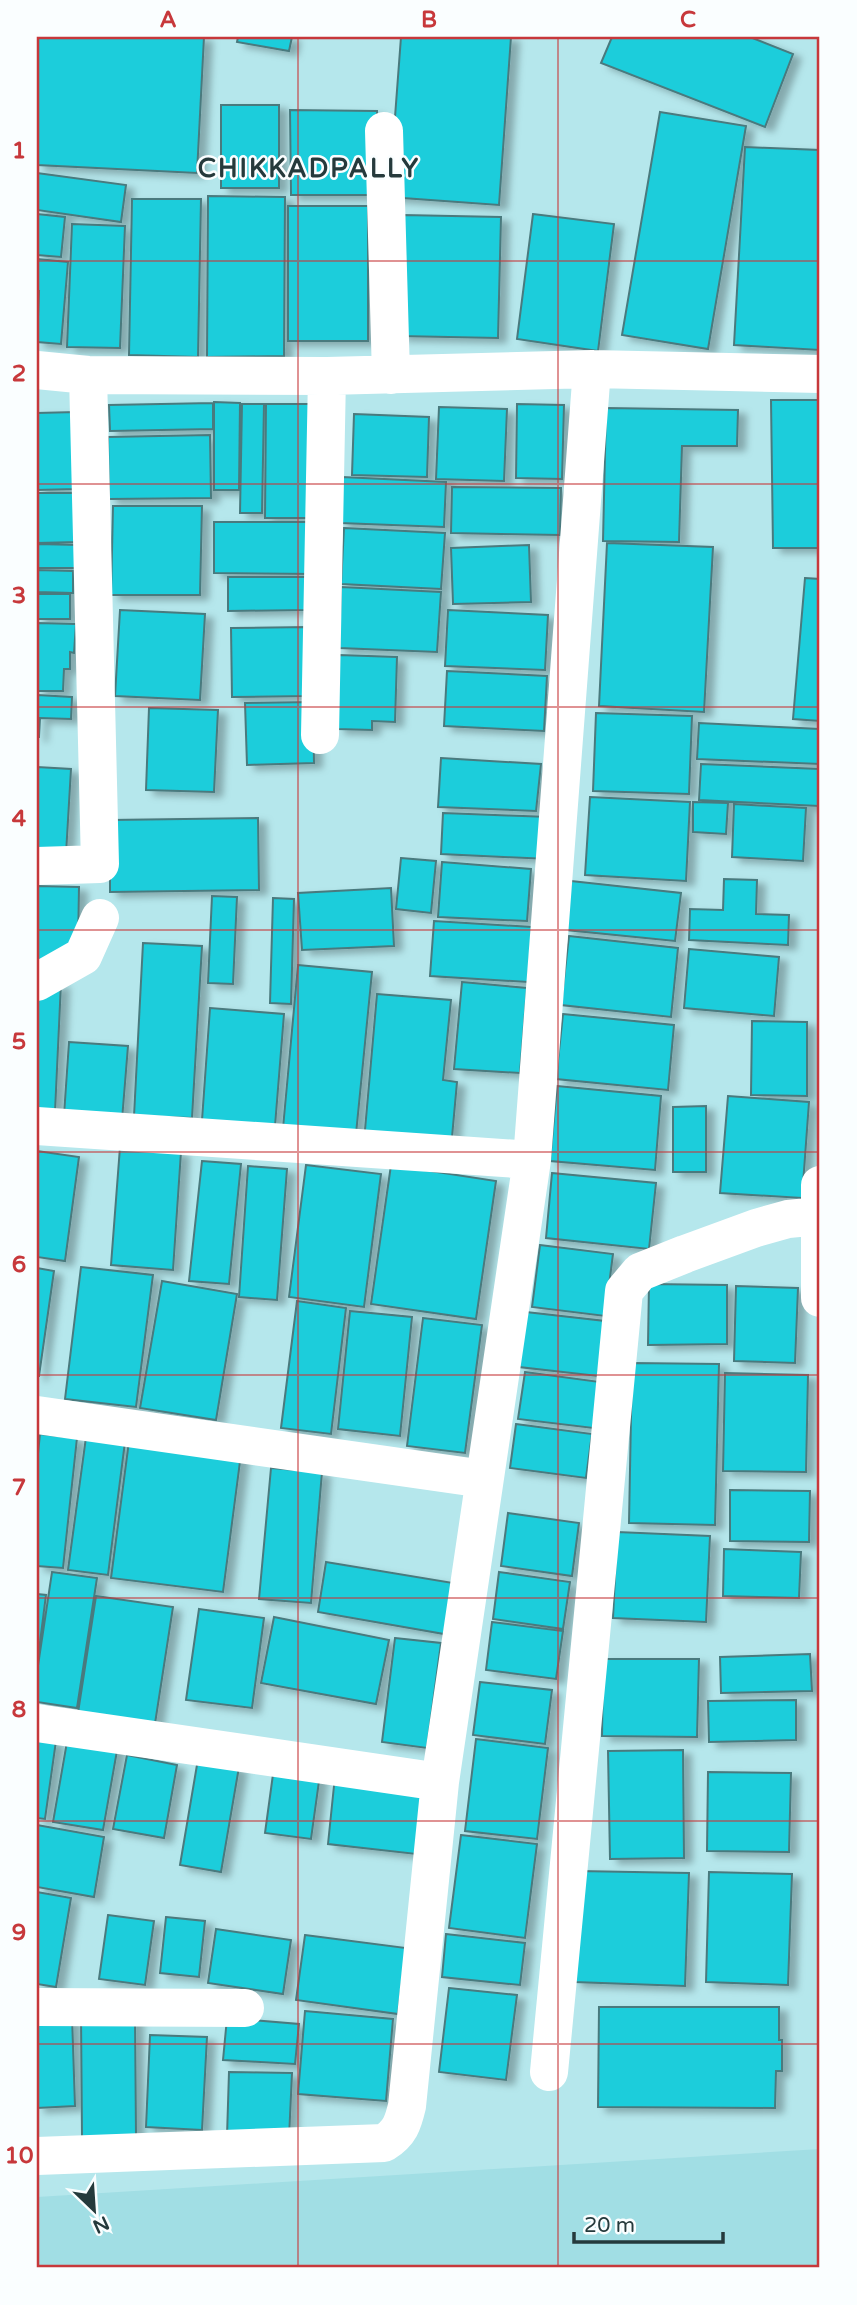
<svg xmlns="http://www.w3.org/2000/svg" width="857" height="2305" font-family="'Varela Round',sans-serif">
  <style>
    .built { fill: #a1dee4 }
    .building { fill: #1ccddb; stroke: #4a7a7e; stroke-width: 2; filter: url(#shadow) }
    .lines { fill: none; stroke-linecap: round; stroke-linejoin: round }
    .minor { stroke: #fff; stroke-width: 38 }
    .grid { fill: none; stroke: #c7383b; stroke-width: 2; stroke-opacity: 0.55 }
    .labels { text-anchor: middle; stroke-width: 5; stroke-linejoin: round; paint-order: stroke }
    .district-label { font-size: 26px; font-weight: bold; letter-spacing: 2px; fill: #253a3c; stroke: #fafeff }
    .neatline { fill: none; stroke: #c7383b; stroke-width: 2.5 }
    .grid-label { font-size: 23px; text-anchor: middle; font-weight: bold; fill: #c7383b }
  </style>
  <defs>
    <filter id="shadow"><feDropShadow dx="8" dy="4.5" stdDeviation="3.5" flood-color="#0004"/></filter>
  </defs>
  <rect width="100%" height="100%" fill="#b5e7ec"/>
  <path class="built" d="M 820,2149 L 820,2268 L 37,2268 L 37,2197 Z"/>
  <path class="building" d="M 37,37 L 204,37 L 197,173 L 37,165 Z
    M 238,37 L 292,37 L 289,51 L 237,42 Z
    M 401,37 L 511,37 L 499,205 L 389,197 Z
    M 612,37 L 750,37 L 793,54 L 765,127 L 601,63 Z
    M 221,105 L 279,105 L 279,188 L 221,188 Z
    M 290,110 L 377,111 L 377,195 L 291,195 Z
    M 660,112 L 746,126 L 708,349 L 622,335 Z
    M 745,147 L 820,150 L 820,350 L 734,345 Z
    M 37,173 L 126,185 L 121,222 L 37,210 Z
    M 208,196 L 285,197 L 284,356 L 207,357 Z
    M 132,199 L 201,199 L 198,357 L 129,355 Z
    M 288,206 L 368,206 L 368,341 L 288,341 Z
    M 37,214 L 65,217 L 61,257 L 37,255 Z
    M 533,214 L 614,224 L 598,351 L 517,339 Z
    M 403,215 L 501,217 L 498,338 L 399,336 Z
    M 72,224 L 125,226 L 120,348 L 67,347 Z
    M 37,259 L 68,262 L 61,344 L 37,342 L 39,291 L 37,291 Z
    M 771,400 L 820,400 L 820,548 L 773,548 Z
    M 214,402 L 240,403 L 239,490 L 214,490 Z
    M 213,403 L 213,429 L 110,431 L 109,405 Z
    M 242,404 L 264,404 L 262,513 L 240,513 Z
    M 266,404 L 310,404 L 308,518 L 265,518 Z
    M 517,404 L 564,405 L 562,479 L 516,478 Z
    M 439,407 L 507,409 L 504,481 L 436,479 Z
    M 606,408 L 738,410 L 737,446 L 682,446 L 679,542 L 603,541 Z
    M 76,412 L 76,489 L 37,490 L 37,413 Z
    M 354,414 L 429,417 L 427,477 L 352,475 Z
    M 210,435 L 211,498 L 109,499 L 108,437 Z
    M 342,477 L 446,482 L 444,527 L 340,523 Z
    M 452,487 L 561,488 L 560,535 L 451,533 Z
    M 37,493 L 77,493 L 78,542 L 37,543 Z
    M 113,506 L 202,506 L 200,595 L 111,595 Z
    M 214,522 L 314,522 L 314,574 L 214,573 Z
    M 344,528 L 445,533 L 441,589 L 341,584 Z
    M 607,543 L 713,547 L 704,712 L 599,706 Z
    M 37,544 L 79,545 L 78,568 L 37,568 Z
    M 529,545 L 531,602 L 453,604 L 451,548 Z
    M 37,570 L 73,571 L 73,593 L 37,592 Z
    M 228,577 L 307,577 L 307,610 L 228,611 Z
    M 805,578 L 820,579 L 820,721 L 793,719 Z
    M 341,587 L 441,592 L 437,652 L 339,648 Z
    M 37,594 L 70,594 L 70,619 L 37,619 Z
    M 120,610 L 205,614 L 200,700 L 115,696 Z
    M 448,610 L 548,615 L 545,670 L 445,666 Z
    M 37,623 L 76,624 L 74,653 L 70,652 L 70,669 L 64,669 L 63,691 L 37,691 Z
    M 309,627 L 310,696 L 232,697 L 231,628 Z
    M 339,655 L 397,657 L 395,722 L 372,721 L 372,730 L 337,729 Z
    M 447,671 L 547,676 L 544,731 L 444,726 Z
    M 37,695 L 72,697 L 71,719 L 40,718 L 39,737 L 37,737 Z
    M 313,702 L 314,763 L 247,765 L 245,703 Z
    M 149,708 L 218,710 L 214,792 L 146,790 Z
    M 596,713 L 692,716 L 689,794 L 593,791 Z
    M 699,723 L 820,729 L 820,764 L 697,759 Z
    M 441,758 L 541,764 L 536,811 L 438,807 Z
    M 701,764 L 820,769 L 819,806 L 699,800 Z
    M 37,767 L 71,769 L 66,854 L 37,853 Z
    M 590,797 L 690,802 L 686,881 L 585,875 Z
    M 693,802 L 728,803 L 726,834 L 693,832 Z
    M 734,804 L 806,808 L 803,861 L 732,857 Z
    M 443,813 L 550,817 L 549,859 L 441,854 Z
    M 258,818 L 259,890 L 110,892 L 110,820 Z
    M 401,858 L 436,861 L 431,913 L 396,909 Z
    M 442,862 L 531,869 L 527,921 L 438,917 Z
    M 724,879 L 757,880 L 756,914 L 789,915 L 788,945 L 689,940 L 690,909 L 723,910 Z
    M 571,881 L 681,893 L 675,941 L 566,930 Z
    M 37,886 L 79,887 L 78,946 L 37,972 Z
    M 391,888 L 394,946 L 302,950 L 298,893 Z
    M 212,896 L 237,897 L 233,984 L 208,983 Z
    M 273,898 L 294,899 L 291,1004 L 270,1003 Z
    M 434,921 L 532,927 L 528,982 L 430,976 Z
    M 569,936 L 678,948 L 671,1017 L 561,1005 Z
    M 143,943 L 202,946 L 192,1118 L 134,1116 Z
    M 689,949 L 779,957 L 774,1016 L 684,1008 Z
    M 298,965 L 372,972 L 356,1134 L 283,1128 Z
    M 462,982 L 527,988 L 520,1073 L 454,1069 Z
    M 61,983 L 55,1112 L 37,1111 L 37,991 Z
    M 377,994 L 451,1000 L 443,1080 L 457,1082 L 451,1148 L 364,1141 Z
    M 210,1008 L 284,1014 L 275,1126 L 202,1120 Z
    M 563,1014 L 674,1025 L 668,1090 L 556,1079 Z
    M 752,1021 L 807,1022 L 807,1096 L 751,1095 Z
    M 69,1042 L 128,1046 L 122,1120 L 64,1115 Z
    M 557,1086 L 661,1096 L 655,1170 L 550,1161 Z
    M 728,1096 L 809,1102 L 802,1198 L 720,1193 Z
    M 706,1106 L 706,1172 L 673,1172 L 673,1107 Z
    M 120,1147 L 181,1152 L 173,1270 L 111,1265 Z
    M 37,1151 L 79,1157 L 65,1261 L 37,1257 Z
    M 202,1161 L 241,1164 L 229,1284 L 189,1281 Z
    M 306,1165 L 381,1174 L 364,1307 L 289,1297 Z
    M 391,1165 L 496,1181 L 476,1319 L 371,1304 Z
    M 248,1166 L 287,1169 L 277,1300 L 239,1297 Z
    M 552,1173 L 656,1183 L 649,1249 L 546,1238 Z
    M 540,1245 L 613,1254 L 605,1316 L 532,1307 Z
    M 81,1267 L 153,1275 L 136,1407 L 65,1399 Z
    M 37,1268 L 54,1271 L 39,1376 L 37,1376 Z
    M 162,1281 L 237,1294 L 216,1420 L 140,1408 Z
    M 649,1284 L 727,1285 L 727,1344 L 648,1345 Z
    M 736,1286 L 798,1288 L 795,1363 L 734,1361 Z
    M 297,1301 L 346,1308 L 331,1434 L 281,1428 Z
    M 350,1311 L 412,1317 L 400,1436 L 338,1429 Z
    M 526,1312 L 605,1321 L 598,1376 L 519,1367 Z
    M 423,1318 L 482,1325 L 465,1453 L 407,1446 Z
    M 632,1363 L 719,1364 L 715,1525 L 629,1523 Z
    M 525,1372 L 600,1382 L 593,1428 L 518,1419 Z
    M 725,1373 L 808,1375 L 806,1472 L 723,1471 Z
    M 516,1424 L 592,1434 L 586,1478 L 510,1468 Z
    M 40,1434 L 77,1438 L 63,1568 L 37,1566 L 37,1463 Z
    M 86,1437 L 125,1442 L 108,1575 L 68,1570 Z
    M 129,1441 L 241,1454 L 223,1592 L 111,1578 Z
    M 271,1468 L 322,1472 L 311,1603 L 259,1599 Z
    M 730,1490 L 810,1491 L 809,1542 L 730,1541 Z
    M 508,1513 L 579,1523 L 572,1576 L 501,1566 Z
    M 617,1532 L 710,1536 L 706,1622 L 613,1618 Z
    M 724,1549 L 801,1552 L 799,1598 L 723,1596 Z
    M 326,1562 L 453,1583 L 444,1634 L 318,1612 Z
    M 52,1572 L 97,1578 L 77,1708 L 37,1702 L 37,1672 Z
    M 499,1572 L 570,1582 L 563,1629 L 493,1619 Z
    M 37,1594 L 46,1595 L 37,1666 Z
    M 96,1596 L 173,1607 L 154,1730 L 77,1719 Z
    M 199,1609 L 264,1618 L 252,1708 L 186,1700 Z
    M 274,1617 L 389,1640 L 376,1704 L 261,1683 Z
    M 492,1622 L 563,1631 L 556,1679 L 486,1670 Z
    M 395,1638 L 441,1643 L 427,1748 L 382,1742 Z
    M 810,1654 L 812,1691 L 721,1693 L 720,1657 Z
    M 603,1659 L 699,1659 L 697,1737 L 602,1736 Z
    M 480,1682 L 552,1690 L 545,1744 L 473,1735 Z
    M 796,1700 L 796,1740 L 709,1742 L 708,1701 Z
    M 68,1736 L 118,1745 L 103,1830 L 53,1822 Z
    M 37,1739 L 56,1741 L 45,1819 L 37,1818 Z
    M 476,1739 L 548,1748 L 537,1839 L 465,1831 Z
    M 683,1750 L 684,1858 L 610,1859 L 608,1751 Z
    M 127,1755 L 177,1765 L 164,1838 L 113,1829 Z
    M 198,1759 L 239,1767 L 221,1872 L 180,1865 Z
    M 274,1767 L 320,1774 L 311,1839 L 265,1833 Z
    M 708,1772 L 791,1773 L 789,1852 L 707,1851 Z
    M 335,1776 L 424,1787 L 416,1854 L 328,1844 Z
    M 37,1825 L 104,1837 L 94,1897 L 37,1887 Z
    M 461,1835 L 537,1844 L 525,1938 L 449,1928 Z
    M 578,1871 L 689,1873 L 685,1986 L 574,1982 Z
    M 709,1872 L 792,1874 L 788,1985 L 706,1982 Z
    M 37,1892 L 71,1898 L 56,1987 L 37,1984 Z
    M 108,1915 L 154,1921 L 145,1985 L 99,1979 Z
    M 166,1917 L 205,1921 L 199,1977 L 160,1973 Z
    M 216,1929 L 291,1940 L 283,1994 L 208,1983 Z
    M 446,1934 L 525,1943 L 520,1985 L 442,1977 Z
    M 305,1935 L 406,1948 L 398,2014 L 296,2000 Z
    M 449,1988 L 517,1995 L 506,2080 L 439,2072 Z
    M 599,2007 L 779,2007 L 779,2040 L 782,2040 L 782,2071 L 776,2071 L 775,2108 L 598,2107 Z
    M 305,2011 L 393,2019 L 386,2101 L 298,2094 Z
    M 72,2016 L 75,2106 L 37,2108 L 37,2017 Z
    M 81,2016 L 135,2016 L 136,2136 L 82,2137 Z
    M 227,2018 L 299,2024 L 295,2064 L 223,2060 Z
    M 150,2035 L 207,2037 L 202,2130 L 146,2127 Z
    M 229,2072 L 292,2073 L 289,2138 L 227,2136 Z"/>
  <g class="lines">
    <path class="minor" d="M 384,131 L 391,375
      M 37,370 L 88,375 L 327,376 L 592,369 L 820,374
      M 320,735 L 327,376
      M 37,866 L 100,864 L 88,375
      M 37,982 L 83,956 L 100,918
      M 37,1126 L 532,1160
      M 820,1185 L 820,1298
      M 37,1415 L 484,1479
      M 37,1723 L 440,1782
      M 37,2007 L 245,2008
      M 549,2072 L 624,1291 L 640,1272 L 685,1254 L 756,1228 L 788,1219 L 819,1216
      M 37,2156 L 384,2143 C 400,2133 403,2123 407,2106 L 440,1782 L 532,1160 L 592,369"/>
  </g>
  <path class="grid" d="M 298,37 L 298,2268M 558,37 L 558,2268M 37,261 L 820,261M 37,484 L 820,484M 37,707 L 820,707M 37,930 L 820,930M 37,1152 L 820,1152M 37,1375 L 820,1375M 37,1598 L 820,1598M 37,1821 L 820,1821M 37,2044 L 820,2044"/>
  <g class="labels">
    <g class="district-label">
      <text x="309" y="177">CHIKKADPALLY</text>
    </g>
  </g>
  <rect width="857" height="2305" fill="none" stroke="#fafeff" stroke-width="77"/>
  <g transform="translate(94 2210) rotate(155)" stroke="#fafeff" stroke-width="5" paint-order="stroke">
  <path d="M0-5L12 26L0 18L-12 26Z" fill="#253a3c"/>
  <text y="-10" font-size="19" font-weight="bold" text-anchor="middle" fill="#253a3c">N</text>
  </g>
  <path d="M574 2232v10h149v-10" fill="none" stroke="#253a3c" stroke-width="3.5"/>
  <text x="584" y="2232" font-size="21" fill="#253a3c" stroke="#fafeff" stroke-width="5" paint-order="stroke">20 m</text>
  <rect x="38" y="38" width="780" height="2228" class="neatline"/>
  <g class="grid-label">
    <text x="168" y="27">A</text>
    <text x="429" y="27">B</text>
    <text x="688" y="27">C</text>
    <text x="19" y="158">1</text>
    <text x="19" y="381">2</text>
    <text x="19" y="603">3</text>
    <text x="19" y="826">4</text>
    <text x="19" y="1049">5</text>
    <text x="19" y="1272">6</text>
    <text x="19" y="1495">7</text>
    <text x="19" y="1717">8</text>
    <text x="19" y="1940">9</text>
    <text x="19" y="2163">10</text>
  </g>
</svg>
